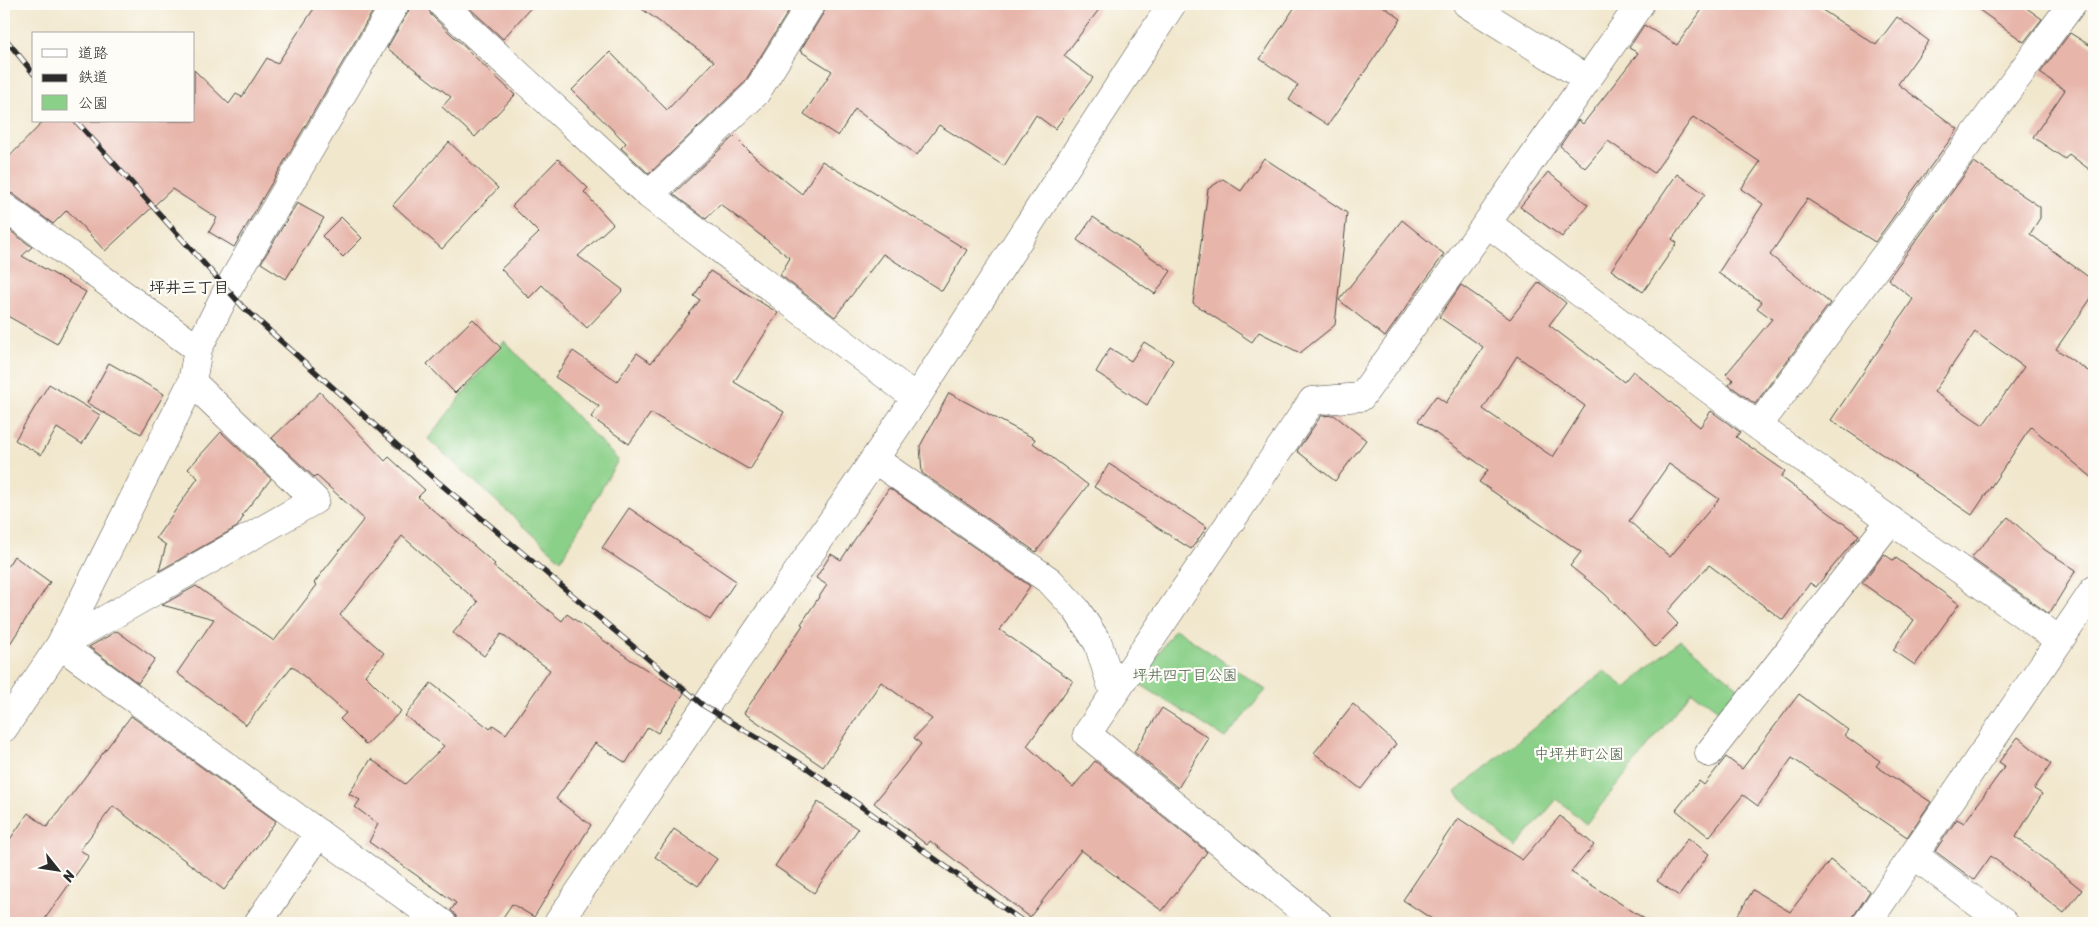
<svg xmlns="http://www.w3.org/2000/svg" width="2098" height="927" font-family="Sriracha,'Klee One',sans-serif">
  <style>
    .green { fill: #8bd089; stroke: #5b7e5a }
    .building { fill: #e7b5aa; fill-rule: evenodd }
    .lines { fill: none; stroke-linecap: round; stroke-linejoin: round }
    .minor-casing { stroke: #494743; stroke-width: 29 }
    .minor { stroke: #fff; stroke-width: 28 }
    .rail-casing { stroke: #2b2b2b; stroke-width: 5.5 }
    .rail { stroke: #fdfcf7; stroke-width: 4; stroke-dasharray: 11; stroke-linecap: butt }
    .labels { text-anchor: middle; stroke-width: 4.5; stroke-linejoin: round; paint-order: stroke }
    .park-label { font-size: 15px; fill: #485d47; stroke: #fdfcf7 }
    .neighbourhood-label { font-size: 16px; font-weight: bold; fill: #2b2b2b; stroke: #fdfcf7 }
  </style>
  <rect width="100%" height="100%" fill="#fdfcf7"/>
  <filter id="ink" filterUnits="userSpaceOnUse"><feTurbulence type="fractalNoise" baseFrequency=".02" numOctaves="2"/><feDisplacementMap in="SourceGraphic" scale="10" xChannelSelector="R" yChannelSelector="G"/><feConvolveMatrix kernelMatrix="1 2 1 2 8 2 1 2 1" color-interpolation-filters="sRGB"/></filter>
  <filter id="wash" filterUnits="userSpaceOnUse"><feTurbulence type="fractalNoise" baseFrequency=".0096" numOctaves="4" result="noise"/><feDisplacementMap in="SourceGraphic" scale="20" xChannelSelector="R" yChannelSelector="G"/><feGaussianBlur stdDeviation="1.12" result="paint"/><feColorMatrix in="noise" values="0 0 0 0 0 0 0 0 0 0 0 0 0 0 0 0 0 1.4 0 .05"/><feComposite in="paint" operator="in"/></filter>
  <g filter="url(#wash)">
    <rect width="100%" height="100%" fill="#f1e7cd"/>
    <path class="green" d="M 504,341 L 618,460 L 561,560 L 428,439 Z
      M 1175,629 L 1266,690 L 1225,738 L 1138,683 Z
      M 1680,640 L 1743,691 L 1724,714 L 1692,691 L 1586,824 L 1557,799 L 1515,848 L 1455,792 L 1604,671 L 1626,688 Z"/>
    <g id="blocks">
      <path class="building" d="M 317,4 L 377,4 L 234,247 L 209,232 L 217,218 L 172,189 L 105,251 L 67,210 L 53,224 L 13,194 L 4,192 L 4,162 L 44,121 L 194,121 L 194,70 L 229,104 L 236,94 L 242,97 L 267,58 L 277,64 Z
        M 411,4 L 427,4 L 431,15 L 515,95 L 475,137 L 442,107 L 451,97 L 387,48 L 408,12 Z
        M 465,4 L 534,4 L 503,39 Z
        M 635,4 L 793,4 L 744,83 L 649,174 L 621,148 L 626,143 L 572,90 L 610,52 L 667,110 L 714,61 Z
        M 827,4 L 1103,4 L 1064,56 L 1093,78 L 1055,129 L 1036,115 L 1004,166 L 939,125 L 917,155 L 855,109 L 838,136 L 804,114 L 832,71 L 800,51 L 824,12 Z
        M 1297,4 L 1380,4 L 1401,19 L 1328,125 L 1289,100 L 1298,85 L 1260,59 Z
        M 1706,4 L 1813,4 L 1876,45 L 1897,17 L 1929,41 L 1898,84 L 1958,129 L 1875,242 L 1807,199 L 1770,255 L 1830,303 L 1755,404 L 1729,385 L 1733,380 L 1726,374 L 1772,319 L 1757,308 L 1762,302 L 1718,273 L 1763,204 L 1741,189 L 1760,162 L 1693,117 L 1654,173 L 1608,141 L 1585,168 L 1560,146 L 1578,120 L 1583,124 L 1638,53 L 1629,48 L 1644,25 L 1677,45 Z
        M 1971,4 L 2021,4 L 2042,19 L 2024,42 Z
        M 2070,33 L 2094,48 L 2094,173 L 2069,154 L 2065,159 L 2033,137 L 2065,90 L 2040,73 Z
        M 734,136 L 756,158 L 802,194 L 822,161 L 967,250 L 942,291 L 883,254 L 835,317 L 780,275 L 790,258 L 720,204 L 706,219 L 673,194 Z
        M 449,142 L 498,188 L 442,249 L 393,205 Z
        M 1264,158 L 1347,213 L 1335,325 L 1300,353 L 1259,332 L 1252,342 L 1193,303 L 1208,189 L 1223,179 L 1241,191 Z
        M 558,159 L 588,188 L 584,192 L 613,224 L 578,256 L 623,290 L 587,328 L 542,285 L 529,298 L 501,269 L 539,233 L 512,206 Z
        M 1974,162 L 2040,207 L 2040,218 L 2030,234 L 2094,281 L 2094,294 L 2056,349 L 2094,375 L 2094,479 L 2031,427 L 1972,515 L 1831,420 L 1913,299 L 1888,279 ZM 1975,332 L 2024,367 L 1983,425 L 1934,392 Z
        M 1548,172 L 1588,205 L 1562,237 L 1520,207 Z
        M 1677,174 L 1705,194 L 1672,239 L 1677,243 L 1643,292 L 1611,270 Z
        M 297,203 L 324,218 L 286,279 L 261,263 Z
        M 341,217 L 362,238 L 343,257 L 322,236 Z
        M 1093,217 L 1171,271 L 1155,294 L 1077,240 Z
        M 1402,220 L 1444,254 L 1385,337 L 1339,300 Z
        M 4,226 L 32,247 L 22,256 L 86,292 L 57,344 L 4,314 Z
        M 710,271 L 778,313 L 734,382 L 784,412 L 750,470 L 651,413 L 629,444 L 591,417 L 599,406 L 555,377 L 573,351 L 617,381 L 637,353 L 651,363 L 700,300 L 694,296 Z
        M 1539,282 L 1566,303 L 1549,325 L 1624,382 L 1633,371 L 1700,427 L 1711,411 L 1740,432 L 1736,437 L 1785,471 L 1781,477 L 1859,535 L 1816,587 L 1810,583 L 1783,620 L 1709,565 L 1667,612 L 1678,624 L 1655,647 L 1605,594 L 1570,566 L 1581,552 L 1479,482 L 1488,470 L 1418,421 L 1436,396 L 1446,403 L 1483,347 L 1439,317 L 1461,285 L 1510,319 ZM 1517,356 L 1585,406 L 1553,457 L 1483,409 ZM 1669,464 L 1719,499 L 1670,557 L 1629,521 Z
        M 473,319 L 501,348 L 455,393 L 427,364 Z
        M 1144,342 L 1173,360 L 1147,405 L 1096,372 L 1110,348 L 1131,361 Z
        M 109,363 L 164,394 L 141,434 L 87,403 Z
        M 49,384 L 100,415 L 82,444 L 57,428 L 41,455 L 15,440 Z
        M 320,392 L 385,461 L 389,457 L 425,490 L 418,497 L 495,564 L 493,566 L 562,621 L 567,614 L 631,660 L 684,693 L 658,733 L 648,727 L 626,763 L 595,743 L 556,799 L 591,825 L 534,917 L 512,904 L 499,923 L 457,923 L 456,916 L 451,910 L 456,903 L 369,842 L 378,824 L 355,807 L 360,800 L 349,794 L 371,759 L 405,784 L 444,746 L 405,716 L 431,683 L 490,729 L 493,725 L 506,734 L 550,670 L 501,634 L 484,656 L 453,633 L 478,602 L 402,536 L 340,615 L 384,653 L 365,675 L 401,711 L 366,745 L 340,719 L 346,713 L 292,666 L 246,725 L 177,673 L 214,619 L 162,605 L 196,586 L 274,641 L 317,585 L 314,583 L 364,519 L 316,475 L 314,477 L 272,438 Z
        M 949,393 L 1035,439 L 1033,443 L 1088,485 L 1036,552 L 922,473 L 920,446 Z
        M 1334,415 L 1366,440 L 1335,481 L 1297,451 L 1321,416 Z
        M 221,432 L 271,479 L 242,515 L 244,516 L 237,527 L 159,571 L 166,545 L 156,538 L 198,478 L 188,469 Z
        M 1109,464 L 1207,527 L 1191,549 L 1094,487 Z
        M 889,488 L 1030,586 L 1000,630 L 1073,681 L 1027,746 L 1073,787 L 1095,761 L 1207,852 L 1162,911 L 1081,850 L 1030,917 L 930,841 L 927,845 L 874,803 L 921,744 L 914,738 L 932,719 L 881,682 L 823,767 L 744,713 L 803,625 L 801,624 L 827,585 L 816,578 L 831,554 L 841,560 Z
        M 629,508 L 736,581 L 710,620 L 602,548 Z
        M 2008,517 L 2045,550 L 2076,570 L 2049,614 L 1971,558 Z
        M 1884,554 L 1894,561 L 1896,558 L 1959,604 L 1915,665 L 1893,650 L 1914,620 L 1862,583 Z
        M 14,556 L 50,582 L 4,653 L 4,572 Z
        M 117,631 L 155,659 L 138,683 L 89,647 Z
        M 1799,694 L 1848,730 L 1844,735 L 1880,761 L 1876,766 L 1931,802 L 1907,837 L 1792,758 L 1758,806 L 1743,795 L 1709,837 L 1676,810 L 1699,781 L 1704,785 L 1726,757 L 1742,769 Z
        M 1353,704 L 1396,744 L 1361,789 L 1314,753 Z
        M 1162,708 L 1209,738 L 1178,788 L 1134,752 Z
        M 131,716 L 276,821 L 224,890 L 113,806 L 80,850 L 89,856 L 42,923 L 4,923 L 4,848 L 28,813 L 47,827 Z
        M 2018,737 L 2051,764 L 2034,789 L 2042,794 L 2016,837 L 2082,890 L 2064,913 L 1991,856 L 1974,880 L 1935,851 L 1957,819 L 1964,823 L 2005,766 L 1999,762 Z
        M 818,802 L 858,829 L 814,893 L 775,866 Z
        M 1560,816 L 1594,845 L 1571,872 L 1651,923 L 1438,923 L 1403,900 L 1458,818 L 1522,860 Z
        M 674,829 L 717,859 L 698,886 L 655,857 Z
        M 1688,838 L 1709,854 L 1679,896 L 1657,881 Z
        M 1830,860 L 1870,891 L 1849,923 L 1733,923 L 1753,890 L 1790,912 Z"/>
    </g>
  </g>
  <g filter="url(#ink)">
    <use href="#blocks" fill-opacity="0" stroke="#494743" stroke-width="1"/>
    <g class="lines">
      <defs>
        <path id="minor" d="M 442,4 L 649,195 L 916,398
          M 1467,4 L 1587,79
          M 649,195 L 756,93 L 811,4
          M 4,207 L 198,349
          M 1487,223 L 1758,426 L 2059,640
          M 1758,426 L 2072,4
          M 874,459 L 1050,581 L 1076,609 L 1098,643 L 1114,694
          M 60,645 L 442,923
          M 60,645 L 315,500 L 192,382
          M 4,728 L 60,645 L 192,382 L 198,349 L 228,289 L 395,4
          M 1709,753 L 1891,520
          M 1914,855 L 2004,923
          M 258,923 L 319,833
          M 558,923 L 916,398 L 1172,4
          M 1318,923 L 1087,734 L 1312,401 L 1361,397 L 1487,223 L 1640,4
          M 1867,923 L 2094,590"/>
      </defs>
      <use href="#minor" class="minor-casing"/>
      <use href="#minor" class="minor"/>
      <defs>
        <path id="rail" d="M 4,37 L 34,74
          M 76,121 L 243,307 L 437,481 L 704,706 L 803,765 L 1025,923"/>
      </defs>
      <use href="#rail" class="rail-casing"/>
      <use href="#rail" class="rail"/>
    </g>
  </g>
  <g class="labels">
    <g class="park-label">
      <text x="1185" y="680">坪井四丁目公園</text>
      <text x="1579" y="759">中坪井町公園</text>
    </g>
    <g class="neighbourhood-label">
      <text x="189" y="293">坪井三丁目</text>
    </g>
  </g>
  <rect width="2098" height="927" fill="none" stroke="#fdfcf7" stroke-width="20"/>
  <rect x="32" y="32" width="162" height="90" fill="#fdfcf7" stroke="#a9a8a5"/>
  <rect x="42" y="49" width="25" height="8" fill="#ffffff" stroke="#a9a8a5"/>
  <text x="78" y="58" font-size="15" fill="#2b2b2b">道路</text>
  <rect x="42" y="74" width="25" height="8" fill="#2b2b2b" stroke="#a9a8a5"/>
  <text x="78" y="82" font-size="15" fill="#2b2b2b">鉄道</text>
  <rect x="42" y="95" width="25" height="15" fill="#8bd089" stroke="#a9a8a5"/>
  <text x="78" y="108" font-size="15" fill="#2b2b2b">公園</text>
  <g transform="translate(58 870) rotate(120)" stroke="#fdfcf7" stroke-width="4" paint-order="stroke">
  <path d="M0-4L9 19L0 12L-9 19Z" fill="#2b2b2b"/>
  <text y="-8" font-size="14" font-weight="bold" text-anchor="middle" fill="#2b2b2b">N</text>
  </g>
</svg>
